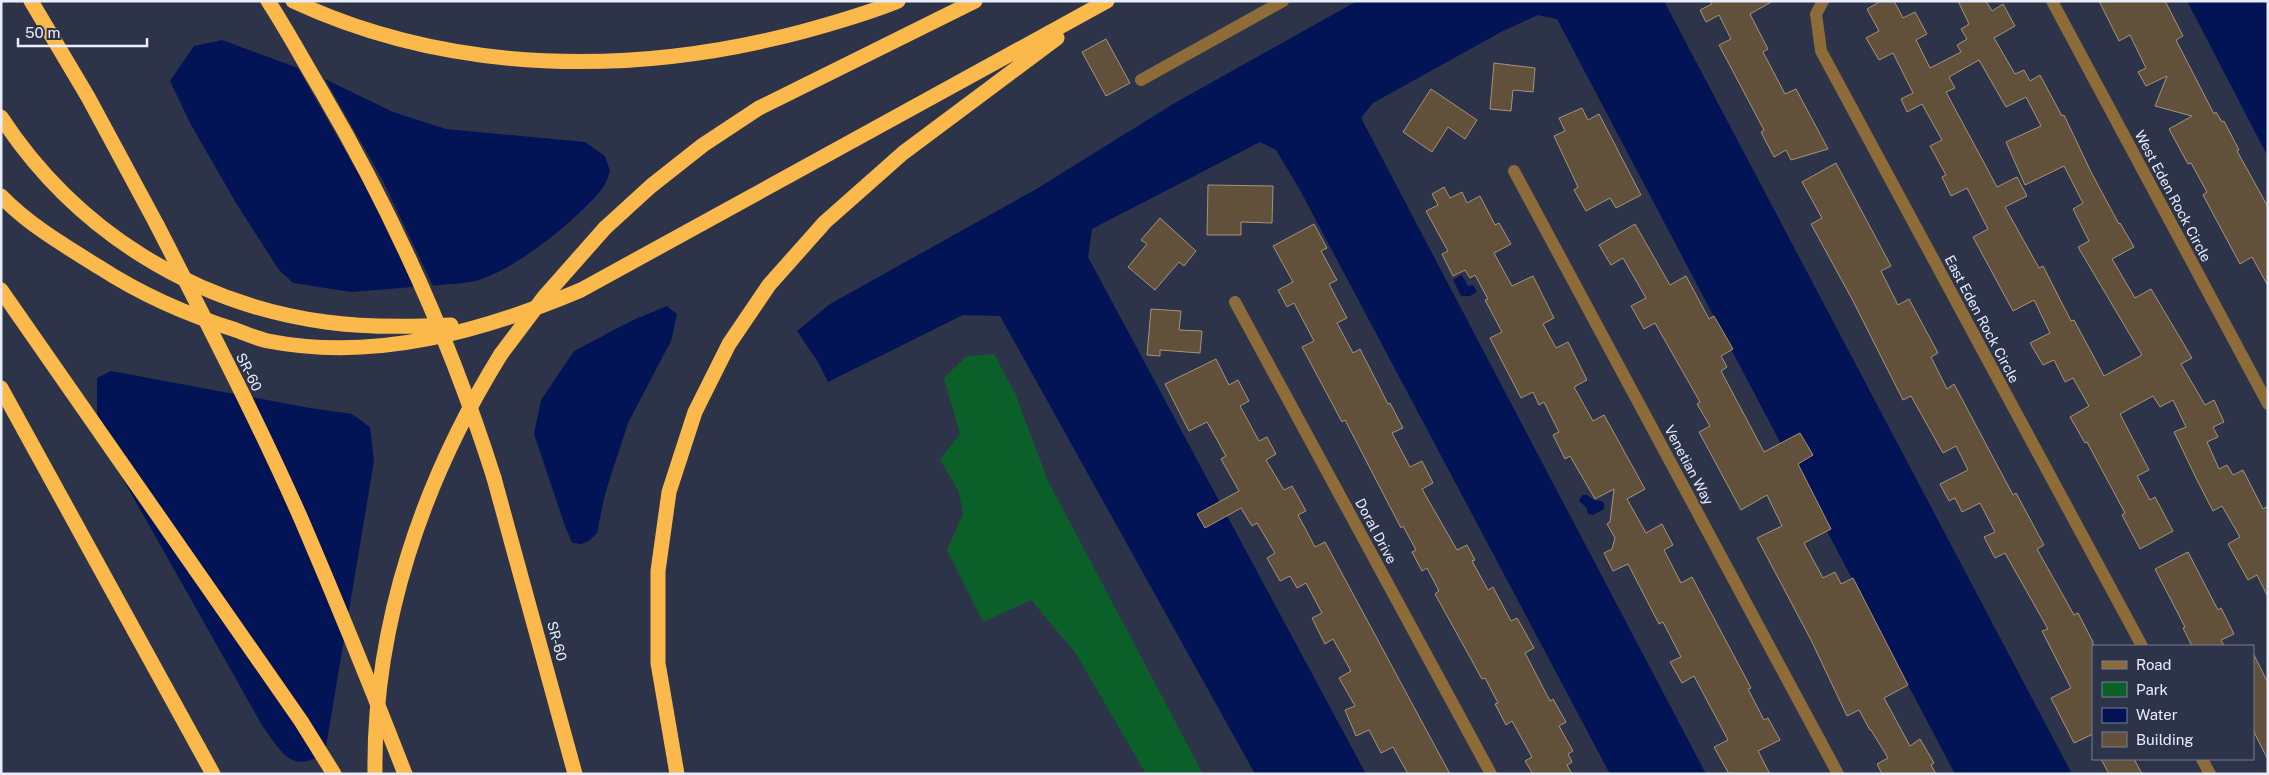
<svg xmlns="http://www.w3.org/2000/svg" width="2269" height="775" font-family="'Public Sans',sans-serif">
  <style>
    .green { fill: #0b6029 }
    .water { fill: #021456 }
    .building { fill: #61503a; stroke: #a6947c; fill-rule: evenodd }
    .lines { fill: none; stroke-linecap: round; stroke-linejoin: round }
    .minor { stroke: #8d6c39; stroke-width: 12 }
    .highway { stroke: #fbb94c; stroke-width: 15 }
    .highway-bridge { stroke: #fbb94c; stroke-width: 15 }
    .labels { text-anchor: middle; stroke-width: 4; stroke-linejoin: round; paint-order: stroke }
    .street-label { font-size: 14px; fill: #e9eefc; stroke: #2d344a }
  </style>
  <rect width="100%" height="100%" fill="#2d344a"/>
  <path class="green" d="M 994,354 L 1015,393 L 1048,481 L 1203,774 L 1146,774 L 1075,652 L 1031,600 L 983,622 L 947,550 L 963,514 L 959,492 L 940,459 L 960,434 L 944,378 L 967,356 Z"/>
  <path class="water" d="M 1357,1 L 1664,1 L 2072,774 L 1955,774 L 1557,19 L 1538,15 L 1501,32 L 1373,103 L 1361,118 L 1706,774 L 1610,774 L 1301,192 L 1276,150 L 1260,142 L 1092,229 L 1088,257 L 1366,774 L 1255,774 L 1000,316 L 963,315 L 828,382 L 818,362 L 797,331 L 830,304 L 1038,188 L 1173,104 Z
    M 2187,1 L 2268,1 L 2268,157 Z
    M 222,40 L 298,68 L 366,187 L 414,287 L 351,292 L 293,283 L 279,270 L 236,203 L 190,123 L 170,81 L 194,46 Z
    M 325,79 L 393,112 L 446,129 L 585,142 L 605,156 L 610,171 C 608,177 606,184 602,189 C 577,220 514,271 475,281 C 462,284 446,284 433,286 L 382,179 Z
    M 1462,275 L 1468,286 L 1473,285 L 1477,292 L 1470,296 L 1461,296 L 1453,280 Z
    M 667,306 L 677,314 L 671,341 L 628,423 L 605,494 L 597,533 L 589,541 L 581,544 L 572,543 L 565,526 L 534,434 L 541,400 L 574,351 L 633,320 Z
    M 111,371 L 310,408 L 352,414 L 370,427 L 374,461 L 325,753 C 291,775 282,752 263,727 L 97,433 L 97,378 Z
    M 1582,495 L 1587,495 L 1594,500 L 1601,501 L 1604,503 L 1604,509 L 1593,515 L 1588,514 L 1586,507 L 1579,501 Z"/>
  <path class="building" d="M 1711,1 L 1773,1 L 1750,14 L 1768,49 L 1763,52 L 1785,94 L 1796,89 L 1828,149 L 1791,160 L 1786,150 L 1774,157 L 1761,132 L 1764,130 L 1719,45 L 1731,39 L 1719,15 L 1706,22 L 1700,10 L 1712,4 Z
    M 1881,1 L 1894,1 L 1903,18 L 1915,12 L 1927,34 L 1916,40 L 1930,68 L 1961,52 L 1957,45 L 1967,39 L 1961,29 L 1969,24 L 1958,1 L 1986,1 L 1992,11 L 2003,4 L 2015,26 L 1994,38 L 2015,74 L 2024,70 L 2030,81 L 2040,75 L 2062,116 L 2064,115 L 2091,172 L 2119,224 L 2120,223 L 2134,247 L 2112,259 L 2135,298 L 2151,289 L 2192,358 L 2181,364 L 2205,405 L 2214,400 L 2224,422 L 2213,427 L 2218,437 L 2207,442 L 2219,469 L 2227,465 L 2233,475 L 2243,470 L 2263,509 L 2268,506 L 2268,597 L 2257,575 L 2248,580 L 2228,544 L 2240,537 L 2222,506 L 2213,511 L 2197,480 L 2174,432 L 2186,427 L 2173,400 L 2160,407 L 2153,396 L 2120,414 L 2149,470 L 2137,476 L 2150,500 L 2155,497 L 2173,531 L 2140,549 L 2122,515 L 2125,513 L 2087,442 L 2085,443 L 2070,417 L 2089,406 L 2073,378 L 2065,382 L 2054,360 L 2043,365 L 2030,343 L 2050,333 L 2034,300 L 2013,311 L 1973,237 L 1988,229 L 1967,188 L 1951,196 L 1942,177 L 1946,175 L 1930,146 L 1942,140 L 1922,104 L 1907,112 L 1901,99 L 1913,93 L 1893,53 L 1879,60 L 1866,38 L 1879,31 L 1867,9 ZM 1979,60 L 2006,107 L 2026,97 L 2041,126 L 2006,142 L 2025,185 L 2064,166 L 2083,203 L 2073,209 L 2089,241 L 2078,247 L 2142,355 L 2104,376 L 2074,320 L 2071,321 L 2043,266 L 2039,268 L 2005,207 L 2027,196 L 2017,177 L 1997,187 L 1946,92 L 1955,88 L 1949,77 Z
    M 2099,1 L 2165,1 L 2183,36 L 2176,40 L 2214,114 L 2216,112 L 2222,122 L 2224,121 L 2239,150 L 2237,151 L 2268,207 L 2268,286 L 2252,257 L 2240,264 L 2203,195 L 2207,192 L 2191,163 L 2188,164 L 2169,129 L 2192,116 L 2155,106 L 2167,76 L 2146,86 L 2138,72 L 2146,68 L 2130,35 L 2119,41 Z
    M 1106,39 L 1130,83 L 1106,96 L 1082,52 Z
    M 1494,63 L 1535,68 L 1533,92 L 1513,90 L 1511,111 L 1490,109 Z
    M 1431,89 L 1477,120 L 1465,139 L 1448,127 L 1432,152 L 1403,132 Z
    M 1582,108 L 1588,120 L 1599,114 L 1641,195 L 1616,208 L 1610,198 L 1586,211 L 1574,190 L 1578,187 L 1554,136 L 1565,131 L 1559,118 Z
    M 1836,163 L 1891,266 L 1881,271 L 1898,305 L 1909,299 L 1938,353 L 1931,357 L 1947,389 L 1954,384 L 2013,495 L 2016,493 L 2044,545 L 2037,549 L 2074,615 L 2078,613 L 2093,642 L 2093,734 L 2074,743 L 2051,698 L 2071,688 L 2042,631 L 2048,629 L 2005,553 L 1995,558 L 1984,537 L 1995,532 L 1980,503 L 1962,512 L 1955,498 L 1949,501 L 1940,484 L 1968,470 L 1956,446 L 1943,453 L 1911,396 L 1903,400 L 1852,299 L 1811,224 L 1822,218 L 1802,182 Z
    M 1208,185 L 1273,186 L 1272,223 L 1241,222 L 1241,235 L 1207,235 Z
    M 1444,187 L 1450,198 L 1462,192 L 1467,203 L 1480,196 L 1495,225 L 1499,223 L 1511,244 L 1494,253 L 1512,286 L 1533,276 L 1554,318 L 1543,324 L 1556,348 L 1568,342 L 1587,380 L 1574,387 L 1593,421 L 1604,415 L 1645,489 L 1627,499 L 1646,533 L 1662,524 L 1673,545 L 1664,550 L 1681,583 L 1692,577 L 1751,688 L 1748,689 L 1764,720 L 1768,718 L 1780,740 L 1758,751 L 1770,774 L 1729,774 L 1714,747 L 1728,740 L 1694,676 L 1682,683 L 1670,662 L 1681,657 L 1663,622 L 1659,624 L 1628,564 L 1613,571 L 1604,553 L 1612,549 L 1615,538 L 1607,524 L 1610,522 L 1614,489 L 1595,499 L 1570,456 L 1565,459 L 1553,435 L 1559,432 L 1544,402 L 1539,405 L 1533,392 L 1521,398 L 1490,338 L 1502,332 L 1485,300 L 1488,299 L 1475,275 L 1470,278 L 1465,270 L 1453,276 L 1442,254 L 1448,251 L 1426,211 L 1438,205 L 1432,194 Z
    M 1160,218 L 1196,251 L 1184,266 L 1179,262 L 1155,290 L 1128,267 L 1147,244 L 1141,240 Z
    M 1314,224 L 1327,248 L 1321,251 L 1337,280 L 1329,284 L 1347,318 L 1337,323 L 1353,353 L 1360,349 L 1388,404 L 1390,403 L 1403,428 L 1392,433 L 1410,467 L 1422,461 L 1433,483 L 1422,489 L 1457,550 L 1467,545 L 1475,560 L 1472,561 L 1488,590 L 1493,587 L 1511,621 L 1517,618 L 1534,648 L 1525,653 L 1550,701 L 1553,699 L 1566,722 L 1559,726 L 1573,751 L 1568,754 L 1572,762 L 1567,765 L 1572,774 L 1533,774 L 1525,761 L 1532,757 L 1512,721 L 1506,725 L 1495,704 L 1498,703 L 1485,678 L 1482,679 L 1435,594 L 1439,591 L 1427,568 L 1422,571 L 1412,552 L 1416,550 L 1403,526 L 1401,528 L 1345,420 L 1342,422 L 1302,347 L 1314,341 L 1294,303 L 1287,307 L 1278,290 L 1293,282 L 1273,246 Z
    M 1635,224 L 1670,285 L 1686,276 L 1709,319 L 1714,316 L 1733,349 L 1721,356 L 1727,367 L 1721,371 L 1764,452 L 1800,433 L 1813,455 L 1798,464 L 1831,529 L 1804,543 L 1823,578 L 1835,572 L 1841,584 L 1853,578 L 1908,685 L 1884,698 L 1910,746 L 1920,739 L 1934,763 L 1931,765 L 1936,774 L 1882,774 L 1877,764 L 1888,758 L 1871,730 L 1870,730 L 1859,710 L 1847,716 L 1811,640 L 1757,538 L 1782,526 L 1767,495 L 1741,510 L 1699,432 L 1710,426 L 1697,404 L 1700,402 L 1655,323 L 1644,329 L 1631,306 L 1646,298 L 1623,258 L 1611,265 L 1599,245 Z
    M 1151,309 L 1181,311 L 1179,330 L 1202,331 L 1200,353 L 1160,350 L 1160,356 L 1147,355 Z
    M 1216,359 L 1229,385 L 1238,380 L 1249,401 L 1240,406 L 1259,441 L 1267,437 L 1276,454 L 1266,460 L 1284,490 L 1292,486 L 1306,511 L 1298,515 L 1315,547 L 1325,542 L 1450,774 L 1408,774 L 1393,747 L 1381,753 L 1369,730 L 1356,736 L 1345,710 L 1355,706 L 1339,678 L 1351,671 L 1333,639 L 1325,644 L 1312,618 L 1322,613 L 1306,583 L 1297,588 L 1290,576 L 1280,581 L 1267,558 L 1275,553 L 1257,523 L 1252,526 L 1241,508 L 1205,528 L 1197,514 L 1239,491 L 1221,459 L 1226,456 L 1207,422 L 1189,431 L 1165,384 Z
    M 2188,552 L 2218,610 L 2221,608 L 2234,634 L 2221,640 L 2224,646 L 2192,646 L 2183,628 L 2185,627 L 2155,569 Z
    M 2253,653 L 2268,683 L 2268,760 L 2253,730 Z
    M 2101,759 L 2134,759 L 2142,774 L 2109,774 Z"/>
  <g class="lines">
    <path class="minor" d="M 1823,1 L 1816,14 L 1821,51 L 2142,646
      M 2052,1 L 2268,404
      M 1141,80 L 1283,1
      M 1514,171 L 1838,774
      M 1235,302 L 1491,774
      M 2202,759 L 2210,774"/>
    <path class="highway" d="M 31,1 L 88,97 L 157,225
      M 293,1 C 452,75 634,76 801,32 C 834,23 866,14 898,1
      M 1,117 C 75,230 193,304 326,322 C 368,328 410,327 451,325
      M 1,196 C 29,225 65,246 99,267 C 142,295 188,315 236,330 C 247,334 258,339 268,341 C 375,362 484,331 581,290 L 1107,1
      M 605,228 L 651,186 L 703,145 L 759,108 L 975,1
      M 1,290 L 301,721 L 334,774
      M 1,388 L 213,774
      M 494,478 L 575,774
      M 375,774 C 373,625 423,480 501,354
      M 677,774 L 658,663 L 658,571 L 669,492 L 695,412 L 729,344 L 769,285 L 825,222 L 903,153 L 1057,38"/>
    <path class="highway-bridge" d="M 268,1 C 287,30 304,62 322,92 C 394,215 451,342 494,478
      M 157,225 C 207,323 258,421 302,521 C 338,605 372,689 405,774
      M 501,354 L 544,297 L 605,228"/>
  </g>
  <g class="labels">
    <g class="street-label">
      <text transform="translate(2173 196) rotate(62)" y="5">West Eden Rock Circle</text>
      <text transform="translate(1982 319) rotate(62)" y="5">East Eden Rock Circle</text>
      <text transform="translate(249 372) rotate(64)" y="5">SR-60</text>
      <text transform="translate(1689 465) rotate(62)" y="5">Venetian Way</text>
      <text transform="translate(1376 531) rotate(62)" y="5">Doral Drive</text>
      <text transform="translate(557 641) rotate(75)" y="5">SR-60</text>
    </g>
  </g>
  <rect width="2269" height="775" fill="none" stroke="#e9eefc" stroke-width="5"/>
  <rect x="2092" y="645" width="162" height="115" fill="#2d344a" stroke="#787e91"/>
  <rect x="2102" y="661" width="25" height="8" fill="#8d6c39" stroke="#787e91"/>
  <text x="2136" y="670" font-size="15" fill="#e9eefc">Road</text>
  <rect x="2102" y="682" width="25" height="15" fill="#0b6029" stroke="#787e91"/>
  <text x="2136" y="695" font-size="15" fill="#e9eefc">Park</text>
  <rect x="2102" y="708" width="25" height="15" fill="#021456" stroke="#787e91"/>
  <text x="2136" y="720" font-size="15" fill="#e9eefc">Water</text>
  <rect x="2102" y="732" width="25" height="15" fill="#61503a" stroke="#787e91"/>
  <text x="2136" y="745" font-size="15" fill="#e9eefc">Building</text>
  <path d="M18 38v8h129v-8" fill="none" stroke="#e9eefc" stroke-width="2.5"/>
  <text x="25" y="38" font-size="15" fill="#e9eefc" stroke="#2d344a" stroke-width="4" paint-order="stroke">50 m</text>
</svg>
